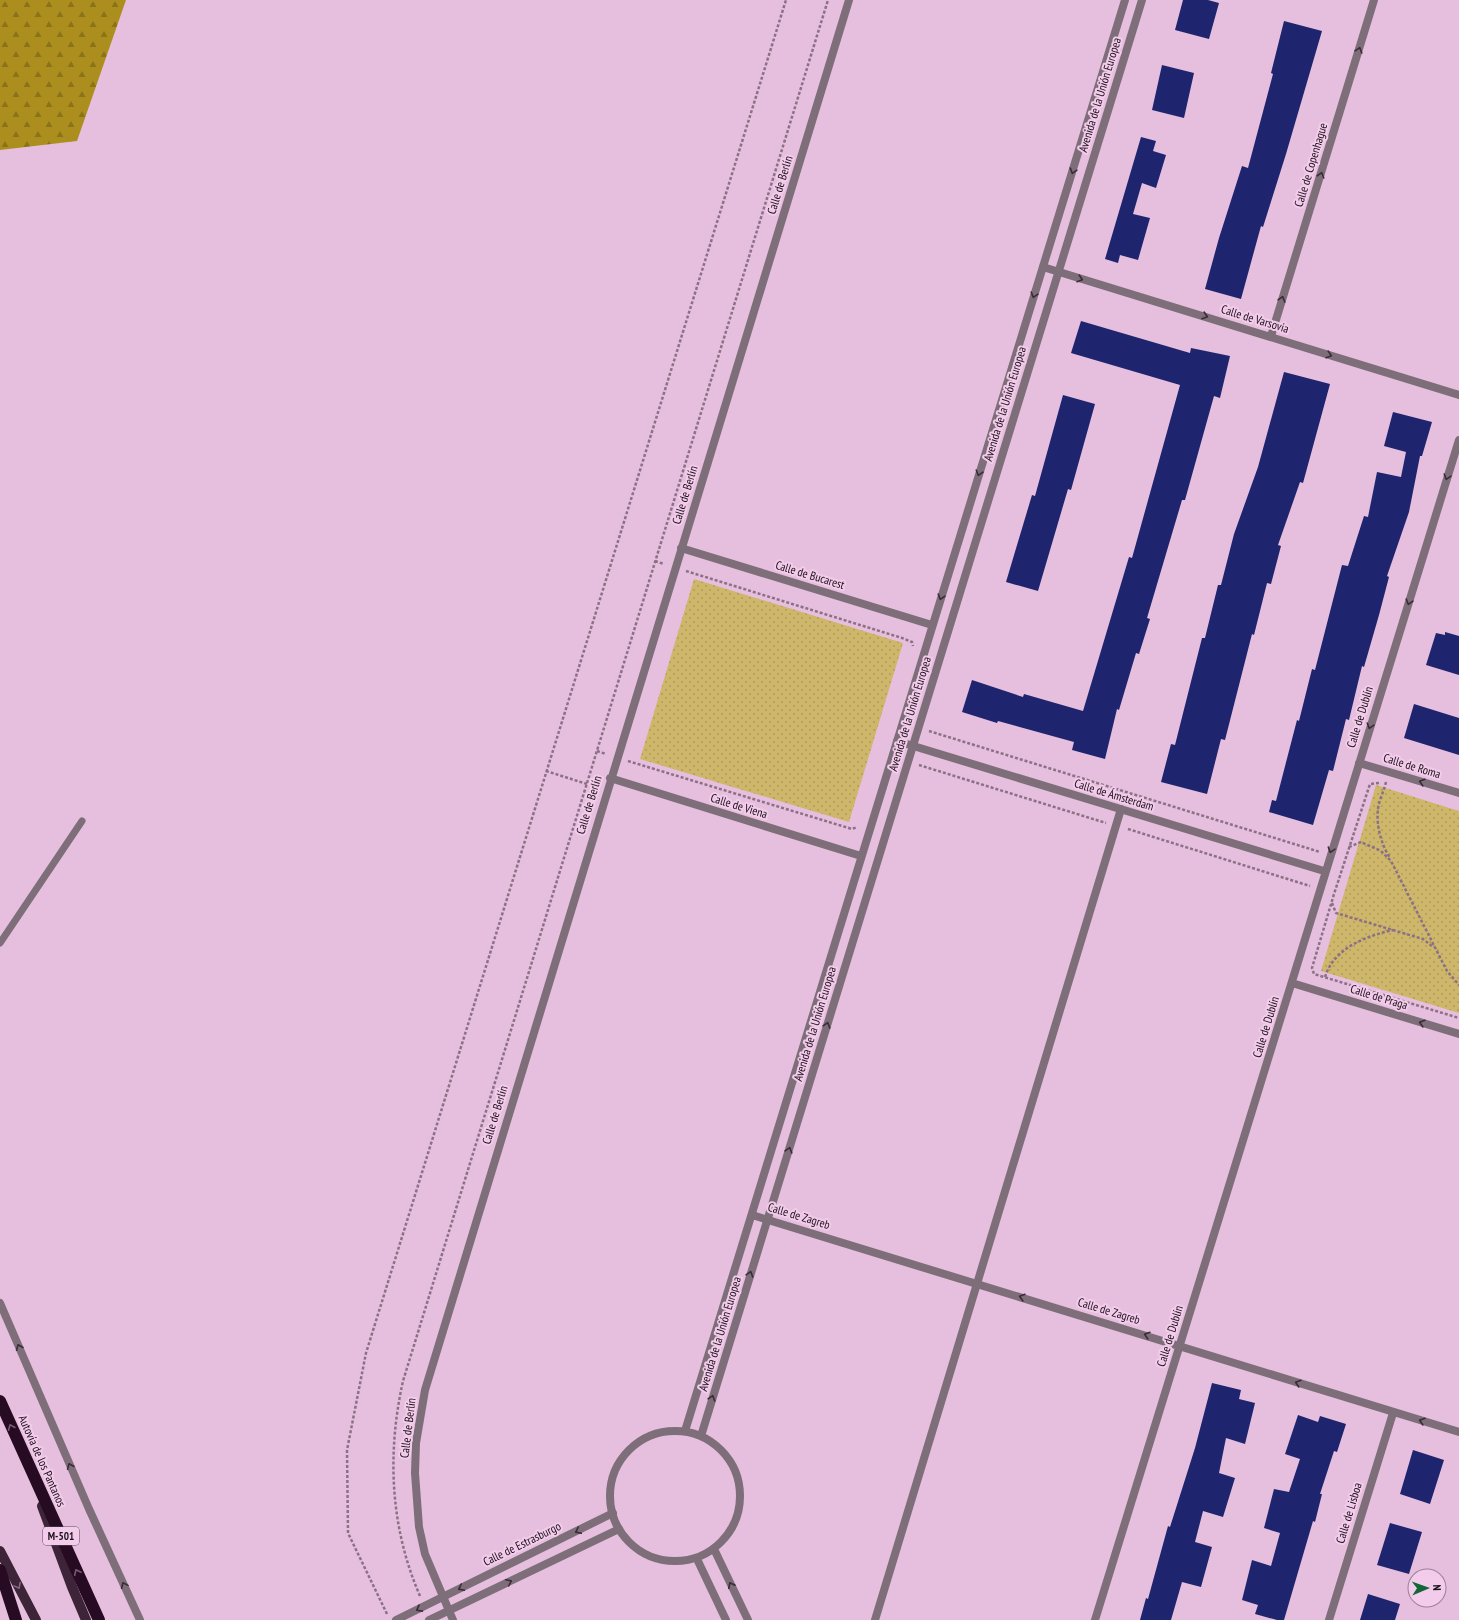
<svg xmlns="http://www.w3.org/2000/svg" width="1459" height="1620" font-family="'PT Sans Narrow',sans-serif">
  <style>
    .green { fill: url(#green-dots) }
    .forest { fill: url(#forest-firs) }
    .building { fill: #1f246f }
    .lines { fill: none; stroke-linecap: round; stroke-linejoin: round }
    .path { stroke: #8c7186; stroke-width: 2.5; stroke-dasharray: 3 2; stroke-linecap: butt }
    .service { stroke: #7e6e7a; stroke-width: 7 }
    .pedestrian { stroke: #7e6e7a; stroke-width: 8 }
    .minor { stroke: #7e6e7a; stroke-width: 8 }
    .tertiary { stroke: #7e6e7a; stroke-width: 8 }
    .primary { stroke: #3d2438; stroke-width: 10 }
    .motorway { stroke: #260b22; stroke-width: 12 }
    .oneway { stroke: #3a2c38 }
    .oneway2 { stroke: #785872 }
    .oneway3 { stroke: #85677f }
    .labels { text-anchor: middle; stroke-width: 4; stroke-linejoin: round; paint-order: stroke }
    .shield { fill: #f2ccea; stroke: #5d4859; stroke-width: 1 }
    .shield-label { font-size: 11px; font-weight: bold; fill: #1d101b }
    .street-label { font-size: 12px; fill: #1d101b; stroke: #f2ccea }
  </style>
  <defs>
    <pattern id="green-dots" width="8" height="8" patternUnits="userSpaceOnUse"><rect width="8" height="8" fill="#ceb76a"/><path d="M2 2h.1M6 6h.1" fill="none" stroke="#b09c5b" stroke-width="1.8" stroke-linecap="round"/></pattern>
    <pattern id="forest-firs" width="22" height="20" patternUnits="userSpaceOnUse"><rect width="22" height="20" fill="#ab8e1d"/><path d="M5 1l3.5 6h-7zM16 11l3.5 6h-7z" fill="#8b7319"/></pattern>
  </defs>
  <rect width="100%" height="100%" fill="#e5bfdd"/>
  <path class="green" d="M 694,579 L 903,643 L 849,822 L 640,759 Z
    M 1376,785 L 1459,811 L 1459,1013 L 1321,971 Z"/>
  <path class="forest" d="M 0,0 L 126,0 L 77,141 L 0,150 Z"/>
  <path class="building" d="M 1183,0 L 1208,0 L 1219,3 L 1209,39 L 1175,30 Z
    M 1284,21 L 1322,31 L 1286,154 L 1263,227 L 1261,226 L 1241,299 L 1205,289 L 1219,238 L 1242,166 L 1248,168 L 1273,74 L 1271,73 Z
    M 1162,65 L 1194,73 L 1184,118 L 1152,110 Z
    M 1141,137 L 1156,141 L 1153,151 L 1166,155 L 1156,188 L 1142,183 L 1133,214 L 1150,218 L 1138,260 L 1120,255 L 1118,263 L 1105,259 Z
    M 1081,321 L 1190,353 L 1191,348 L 1230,356 L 1220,398 L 1214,396 L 1185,500 L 1182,500 L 1147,618 L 1150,619 L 1139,654 L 1136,653 L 1119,710 L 1117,709 L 1105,759 L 1072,750 L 1074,742 L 998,721 L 997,723 L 962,712 L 972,680 L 1023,697 L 1024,694 L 1083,711 L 1129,557 L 1132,558 L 1180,385 L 1071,353 Z
    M 1284,372 L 1330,384 L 1303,483 L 1300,482 L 1278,545 L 1281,546 L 1271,584 L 1267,583 L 1254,635 L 1252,634 L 1225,740 L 1221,739 L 1207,794 L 1161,782 L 1171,744 L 1175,745 L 1202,638 L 1205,638 L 1218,585 L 1221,585 L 1234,534 L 1258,467 Z
    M 1063,395 L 1095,404 L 1071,490 L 1068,489 L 1038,591 L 1006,582 L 1032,495 L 1035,496 Z
    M 1393,412 L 1432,422 L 1422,456 L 1420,456 L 1409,512 L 1387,576 L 1389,577 L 1379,615 L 1364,667 L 1362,666 L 1349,720 L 1346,719 L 1333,771 L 1329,770 L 1313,825 L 1269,812 L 1272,800 L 1276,801 L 1297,720 L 1299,721 L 1312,669 L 1315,670 L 1342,565 L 1348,566 L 1364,516 L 1368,517 L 1377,472 L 1401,477 L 1406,452 L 1384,446 Z
    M 1445,632 L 1459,636 L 1459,675 L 1426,665 L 1436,633 L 1445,635 Z
    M 1414,704 L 1459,718 L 1459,755 L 1404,738 Z
    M 1212,1383 L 1241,1390 L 1239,1399 L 1255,1403 L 1245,1444 L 1226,1438 L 1219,1473 L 1235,1478 L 1223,1517 L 1203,1511 L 1195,1542 L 1212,1547 L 1201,1587 L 1182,1582 L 1171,1620 L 1140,1620 L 1146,1598 L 1148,1599 L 1168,1526 L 1170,1527 L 1195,1448 Z
    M 1298,1415 L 1318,1422 L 1320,1416 L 1346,1424 L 1337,1452 L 1334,1451 L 1320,1494 L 1322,1494 L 1315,1522 L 1313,1521 L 1284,1620 L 1277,1620 L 1255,1614 L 1258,1605 L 1242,1600 L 1252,1560 L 1271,1566 L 1280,1533 L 1264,1528 L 1274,1489 L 1289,1492 L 1300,1459 L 1285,1454 Z
    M 1413,1450 L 1444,1460 L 1430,1504 L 1400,1494 Z
    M 1390,1523 L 1422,1532 L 1409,1574 L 1377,1565 Z
    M 1368,1594 L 1400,1604 L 1395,1620 L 1360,1620 Z"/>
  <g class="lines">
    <path class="path" d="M 655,561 L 664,564
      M 686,571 L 902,638 L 912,642 L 913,646
      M 929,731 L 1320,852
      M 597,751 L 606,754
      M 628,761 L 852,829 L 857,827
      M 919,765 L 1106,823
      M 546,771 L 587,784
      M 1386,782 C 1384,791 1379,800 1378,809 C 1376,825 1381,844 1390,858
      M 1379,783 L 1370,784 L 1334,894 L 1312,968 L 1314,974 L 1459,1018
      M 1128,829 L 1310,886
      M 1349,847 L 1361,842 L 1381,851 L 1391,861 L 1447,971 L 1459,985
      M 1332,903 L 1336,913 L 1423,939 L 1433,947
      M 1325,977 C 1334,948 1366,936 1393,930
      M 420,1596 C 390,1527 387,1453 403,1381 L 828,0
      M 387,1614 L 348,1533 L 347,1450 L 366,1353 L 786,0"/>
    <path class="service" d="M 0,943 L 82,821"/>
    <path class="pedestrian" d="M 875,1620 L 1121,809"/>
    <path class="minor" d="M 1043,267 L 1459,395
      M 1271,336 L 1374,0
      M 681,548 L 932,625
      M 897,741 L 1324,871
      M 1359,763 L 1459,793
      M 610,778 L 861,856
      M 1292,983 L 1459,1034
      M 752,1215 L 1459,1432
      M 0,1303 L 89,1509 L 140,1620
      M 396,1620 L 613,1513
      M 429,1620 L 619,1529
      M 453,1620 L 425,1554 L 419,1527 L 415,1473 L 416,1443 L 425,1390 L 849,0
      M 1095,1620 C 1217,1227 1337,833 1459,440
      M 1329,1620 L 1393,1413"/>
    <path class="tertiary" d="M610 1496a65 65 0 1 1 130 0a65 65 0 1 1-130 0Z
      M 685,1431 L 1125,0
      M 701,1436 L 1142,0
      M 714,1549 L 748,1620
      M 697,1559 L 726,1620"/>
    <path class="primary" d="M 42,1506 L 72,1587 L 86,1620
      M 0,1551 L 36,1620"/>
    <path class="motorway" d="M 0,1401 L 99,1620
      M 0,1570 L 16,1620"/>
  </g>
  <defs><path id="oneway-chevron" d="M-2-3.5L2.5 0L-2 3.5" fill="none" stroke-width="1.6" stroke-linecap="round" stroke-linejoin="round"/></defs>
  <g class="oneway">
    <use href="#oneway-chevron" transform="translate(1359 50) rotate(-73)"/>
    <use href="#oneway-chevron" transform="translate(1073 171) rotate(107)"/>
    <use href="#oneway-chevron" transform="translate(1321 175) rotate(-73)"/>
    <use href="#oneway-chevron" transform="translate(1080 279) rotate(17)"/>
    <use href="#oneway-chevron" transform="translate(1034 295) rotate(107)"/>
    <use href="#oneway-chevron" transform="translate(1282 299) rotate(-73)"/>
    <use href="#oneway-chevron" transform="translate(1205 316) rotate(17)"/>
    <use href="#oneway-chevron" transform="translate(1329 355) rotate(17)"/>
    <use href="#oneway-chevron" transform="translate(979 473) rotate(107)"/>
    <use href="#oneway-chevron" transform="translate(1447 477) rotate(107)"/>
    <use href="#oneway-chevron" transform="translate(941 597) rotate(107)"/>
    <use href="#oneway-chevron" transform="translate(1409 602) rotate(107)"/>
    <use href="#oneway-chevron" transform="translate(1370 726) rotate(107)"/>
    <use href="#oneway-chevron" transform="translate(1422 782) rotate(-163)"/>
    <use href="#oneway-chevron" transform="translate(1331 850) rotate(108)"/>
    <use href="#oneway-chevron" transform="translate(1422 1023) rotate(-163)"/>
    <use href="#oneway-chevron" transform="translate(827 1025) rotate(-73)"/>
    <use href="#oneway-chevron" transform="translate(789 1150) rotate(-73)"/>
    <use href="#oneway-chevron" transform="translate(750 1274) rotate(-73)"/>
    <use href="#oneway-chevron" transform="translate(1022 1297) rotate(-163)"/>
    <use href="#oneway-chevron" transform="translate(1147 1335) rotate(-163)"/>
    <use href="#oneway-chevron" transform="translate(19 1347) rotate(-113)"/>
    <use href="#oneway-chevron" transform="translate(1298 1383) rotate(-162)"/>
    <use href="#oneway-chevron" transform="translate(712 1398) rotate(-73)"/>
    <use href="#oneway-chevron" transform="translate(1422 1421) rotate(-163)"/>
    <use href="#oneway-chevron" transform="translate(70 1466) rotate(-113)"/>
    <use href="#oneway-chevron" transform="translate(578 1531) rotate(154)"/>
    <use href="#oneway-chevron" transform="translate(509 1582) rotate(-26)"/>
    <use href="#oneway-chevron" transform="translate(124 1585) rotate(-114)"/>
    <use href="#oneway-chevron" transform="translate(731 1585) rotate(-116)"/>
    <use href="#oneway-chevron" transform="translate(461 1588) rotate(154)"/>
    <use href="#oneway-chevron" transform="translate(419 1609) rotate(152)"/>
  </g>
  <g class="oneway2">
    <use href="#oneway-chevron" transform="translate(11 1427) rotate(-113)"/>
    <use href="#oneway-chevron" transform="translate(77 1572) rotate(-115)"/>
  </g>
  <use class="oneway3" href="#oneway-chevron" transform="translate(18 1586) rotate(62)"/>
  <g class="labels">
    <rect class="shield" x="43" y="1527" width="36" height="18" rx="3"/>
    <g class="shield-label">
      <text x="61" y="1540">M-501</text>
    </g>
    <g class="street-label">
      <text transform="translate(1100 95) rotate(-73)" y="4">Avenida de la Unión Europea</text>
      <text transform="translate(1311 165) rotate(-73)" y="4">Calle de Copenhague</text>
      <text transform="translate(780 185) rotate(-73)" y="4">Calle de Berlín</text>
      <text transform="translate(1255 319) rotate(17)" y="4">Calle de Varsovia</text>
      <text transform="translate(1005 404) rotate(-73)" y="4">Avenida de la Unión Europea</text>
      <text transform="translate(685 495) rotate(-73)" y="4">Calle de Berlín</text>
      <text transform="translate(810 575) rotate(17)" y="4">Calle de Bucarest</text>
      <text transform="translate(910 714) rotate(-73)" y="4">Avenida de la Unión Europea</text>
      <text transform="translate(1360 717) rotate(-73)" y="4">Calle de Dublín</text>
      <text transform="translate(1412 766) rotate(17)" y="4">Calle de Roma</text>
      <text transform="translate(1114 795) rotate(17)" y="4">Calle de Ámsterdam</text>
      <text transform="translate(589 805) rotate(-73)" y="4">Calle de Berlín</text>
      <text transform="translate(739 806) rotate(17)" y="4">Calle de Viena</text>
      <text transform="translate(1379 997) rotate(17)" y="4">Calle de Praga</text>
      <text transform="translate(815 1024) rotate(-73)" y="4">Avenida de la Unión Europea</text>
      <text transform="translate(1266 1027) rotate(-73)" y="4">Calle de Dublín</text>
      <text transform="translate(495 1115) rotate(-73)" y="4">Calle de Berlín</text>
      <text transform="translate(799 1216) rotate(17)" y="4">Calle de Zagreb</text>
      <text transform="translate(1109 1311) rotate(17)" y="4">Calle de Zagreb</text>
      <text transform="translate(720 1334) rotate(-73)" y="4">Avenida de la Unión Europea</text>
      <text transform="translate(1170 1336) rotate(-73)" y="4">Calle de Dublín</text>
      <text transform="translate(408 1428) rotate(-83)" y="4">Calle de Berlín</text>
      <text transform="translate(42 1461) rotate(66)" y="4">Autovía de los Pantanos</text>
      <text transform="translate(1349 1513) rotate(-73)" y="4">Calle de Lisboa</text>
      <text transform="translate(522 1544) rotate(-26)" y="4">Calle de Estrasburgo</text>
    </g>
  </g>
  <g transform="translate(1427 1588) rotate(88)"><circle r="19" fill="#f2ccea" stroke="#9d8197"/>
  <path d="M0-3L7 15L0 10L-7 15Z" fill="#116738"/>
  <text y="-6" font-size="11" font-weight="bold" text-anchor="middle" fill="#1d101b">N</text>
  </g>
</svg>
